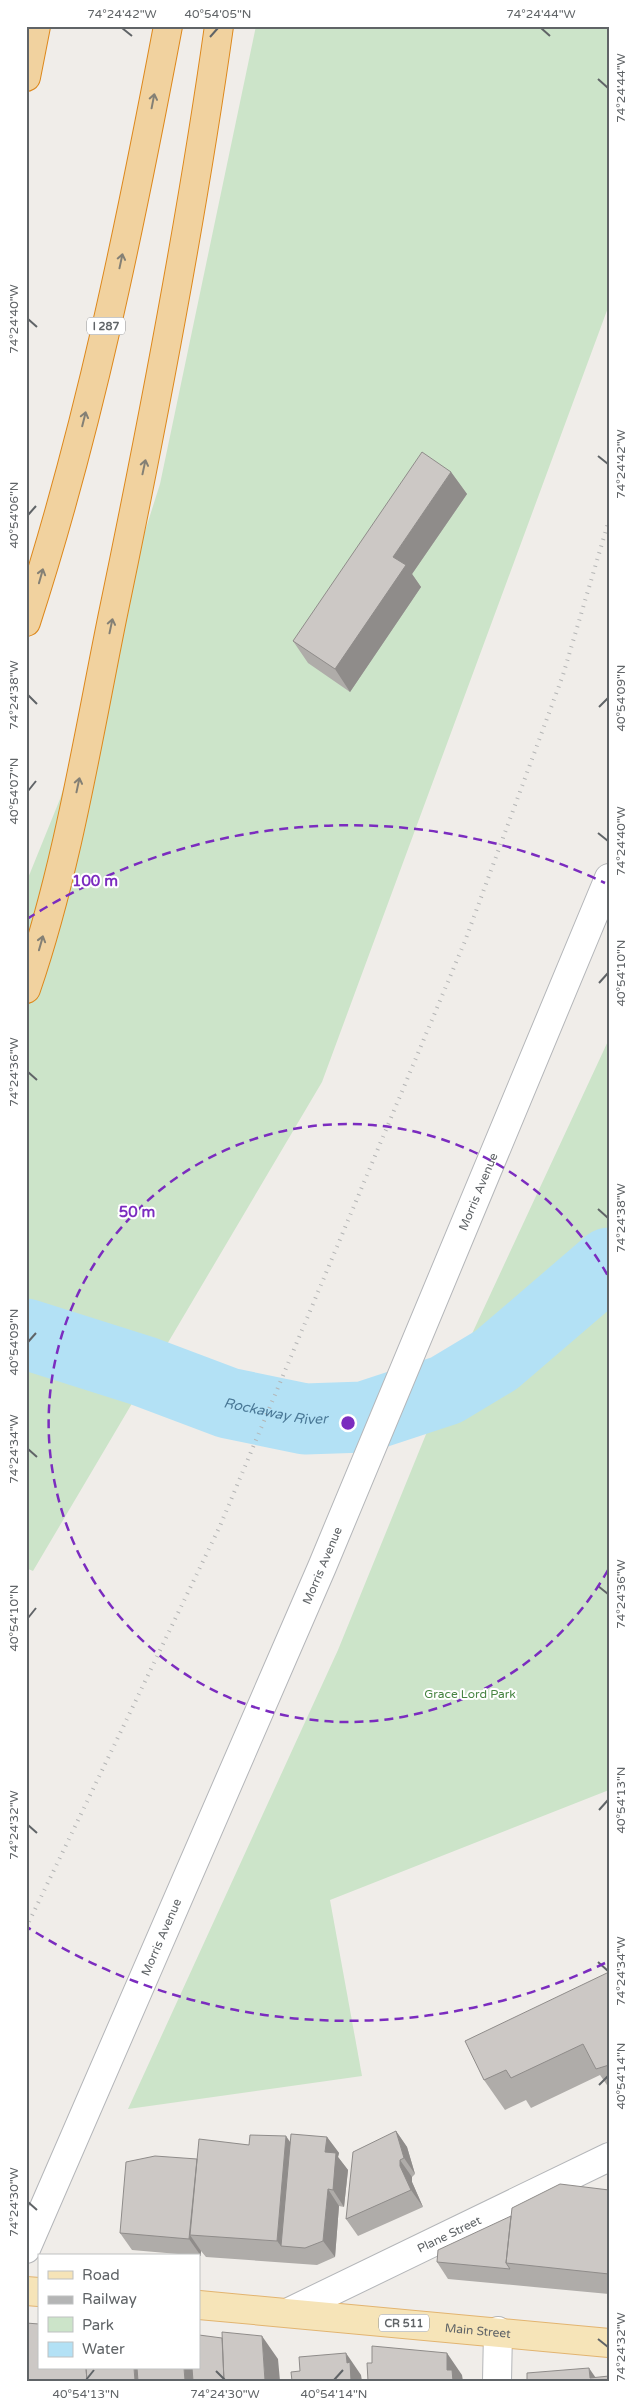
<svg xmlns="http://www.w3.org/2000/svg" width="635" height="2407" font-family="'Varela Round',sans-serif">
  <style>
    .green { fill: #cce4c9 }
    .water { fill: #b3e1f5 }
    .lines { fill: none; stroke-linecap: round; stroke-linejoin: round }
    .river { stroke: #b3e1f5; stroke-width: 71 }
    .minor-casing { stroke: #b4b6b9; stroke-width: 30 }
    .major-casing { stroke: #e2b470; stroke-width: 30 }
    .highway-casing { stroke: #dd881c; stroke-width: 30 }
    .minor { stroke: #fff; stroke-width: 28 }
    .major { stroke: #f6e4b8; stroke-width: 28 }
    .highway { stroke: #f1d29f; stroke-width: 28 }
    .rail { stroke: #b4b5b5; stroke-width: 4; stroke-dasharray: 1 6; stroke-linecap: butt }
    .wall { fill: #afaca9 }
    .shaded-wall { fill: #8f8c8a }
    .building { fill: #ccc8c5; stroke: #8f8c8a }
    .oneway { stroke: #848075 }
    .ticks { fill: none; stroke: #606467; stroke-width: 2 }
    .ring { fill: none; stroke: #7b2cbf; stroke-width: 2.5; stroke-dasharray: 9 6 }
    .labels { text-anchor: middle; stroke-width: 4; stroke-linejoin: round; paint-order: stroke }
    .shield { fill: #fff; stroke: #909295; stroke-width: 1 }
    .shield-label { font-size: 11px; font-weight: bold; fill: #606467 }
    .street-label { font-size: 12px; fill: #606467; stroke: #fff }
    .park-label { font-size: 12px; fill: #478442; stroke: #fff }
    .water-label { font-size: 14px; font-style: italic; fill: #4a7896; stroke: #fff }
    .centre { fill: #7b2cbf; stroke: #fff; stroke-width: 2.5 }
    .ring-label { font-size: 15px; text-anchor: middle; font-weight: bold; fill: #7b2cbf; stroke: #fff; stroke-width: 4; stroke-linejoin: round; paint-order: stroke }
    .neatline { fill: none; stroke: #606467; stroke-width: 2 }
    .ticks-label { font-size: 12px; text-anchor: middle; fill: #606467 }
  </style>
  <rect width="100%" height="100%" fill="#f0ede9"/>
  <path class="green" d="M 256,26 L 609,26 L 609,305 L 322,1082 L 33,1571 L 26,1568 L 26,883 L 60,799 L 160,484 Z
    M 609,1039 L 609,1790 L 330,1900 L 362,2076 L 128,2109 L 338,1650 L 431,1422 Z"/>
  <path class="water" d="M 609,1232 L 609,1289 L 531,1355 L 431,1422 L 469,1340 L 523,1310 Z"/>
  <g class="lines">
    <path class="river" id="s1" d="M 26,1334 L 143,1371 L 228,1403 L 305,1419 L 364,1417 L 446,1390 L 496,1360 L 609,1263"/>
    <defs>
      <g id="minor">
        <path id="s2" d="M 26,2249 L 322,1567 L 609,878"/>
        <path id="s3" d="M 289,2312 L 609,2157"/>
        <path d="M 497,2381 L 498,2331"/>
      </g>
      <g id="major">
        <path d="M 26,2291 L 39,2292"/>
        <path id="s4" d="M 199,2305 L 609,2343"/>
      </g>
      <path id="highway" d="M 26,77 L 36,26
        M 26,622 C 89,428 130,227 168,26
        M 26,989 C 67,869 87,743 112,619 C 153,422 191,225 219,26"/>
    </defs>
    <use href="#minor" class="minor-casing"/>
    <use href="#major" class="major-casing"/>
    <use href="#highway" class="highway-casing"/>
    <use href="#minor" class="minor"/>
    <use href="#major" class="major"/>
    <use href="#highway" class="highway"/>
    <path class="rail" d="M 26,1928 L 220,1526 L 465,941 L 563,675 L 609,520"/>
  </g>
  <path class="wall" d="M 451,472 L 467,494 L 412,574 L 421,587 L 350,692 L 308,663 L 293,641 Z
    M 609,1972 L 609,2088 L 600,2075 L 531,2108 L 526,2100 L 505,2110 L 484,2080 Z
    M 396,2131 L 407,2147 L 415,2174 L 412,2177 L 412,2182 L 423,2207 L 358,2236 L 346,2219 Z
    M 327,2137 L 339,2153 L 338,2157 L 348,2170 L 344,2207 L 339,2206 L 335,2257 L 317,2265 L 206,2257 L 201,2251 L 201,2256 L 132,2250 L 120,2233 L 197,2159 L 249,2145 L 290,2142 Z
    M 609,2190 L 609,2294 L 448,2279 L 437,2262 Z"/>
  <path class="shaded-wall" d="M 451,472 L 467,494 L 412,574 L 421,587 L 350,692 L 335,669 L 393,557 Z
    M 396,2131 L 407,2147 L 415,2174 L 404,2158 Z
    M 286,2136 L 302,2159 L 281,2246 L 277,2241 Z
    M 327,2137 L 339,2153 L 338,2157 L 348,2170 L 344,2207 L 333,2190 L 325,2152 Z
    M 198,2159 L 190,2235 L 201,2251 L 201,2256 L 189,2239 Z
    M 400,2160 L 412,2177 L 412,2182 L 423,2207 L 411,2190 L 400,2166 Z
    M 328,2189 L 339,2206 L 335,2257 L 323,2241 Z
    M 262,2336 L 278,2359 L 280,2381 L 265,2381 Z
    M 346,2353 L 361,2375 L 362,2381 L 351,2381 L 347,2363 Z
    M 447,2353 L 462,2375 L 463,2381 L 453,2381 L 447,2370 Z
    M 134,2368 L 148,2368 L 149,2381 L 135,2381 Z
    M 184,2368 L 194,2368 L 196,2381 L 185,2381 Z
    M 589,2368 L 598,2381 L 590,2378 Z"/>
  <path class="building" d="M 422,452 L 451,472 L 393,557 L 406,565 L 335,669 L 293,641 Z
    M 609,1972 L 609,2065 L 596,2069 L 583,2044 L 511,2078 L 506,2070 L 484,2080 L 465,2041 Z
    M 396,2131 L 404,2158 L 400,2160 L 400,2166 L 411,2190 L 346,2219 L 353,2152 Z
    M 291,2134 L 327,2137 L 325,2152 L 336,2153 L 333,2190 L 328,2189 L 323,2241 L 305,2248 L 281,2246 Z
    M 250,2135 L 286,2136 L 277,2241 L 190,2235 L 199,2139 L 249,2145 Z
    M 155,2156 L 197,2159 L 189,2239 L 120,2233 L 126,2162 Z
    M 560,2184 L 609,2190 L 609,2274 L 506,2263 L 512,2208 Z
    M 511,2216 L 506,2263 L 510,2269 L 437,2262 L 438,2250 Z
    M 26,2323 L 39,2324 L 39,2368 L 86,2368 L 87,2381 L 26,2381 Z
    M 222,2332 L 262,2336 L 265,2381 L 224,2381 Z
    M 199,2335 L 222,2338 L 224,2381 L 193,2381 L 192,2368 L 199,2368 Z
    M 372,2346 L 447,2353 L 447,2370 L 452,2370 L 453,2381 L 368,2381 L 367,2363 L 372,2363 Z
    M 346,2353 L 347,2363 L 350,2362 L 351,2381 L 292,2381 L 291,2372 L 300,2371 L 299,2357 Z
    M 86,2368 L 134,2368 L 135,2381 L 87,2381 Z
    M 137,2368 L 184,2368 L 185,2381 L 138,2381 Z
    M 589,2368 L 590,2378 L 609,2376 L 609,2381 L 527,2381 L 527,2373 Z"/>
  <defs><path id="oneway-shaft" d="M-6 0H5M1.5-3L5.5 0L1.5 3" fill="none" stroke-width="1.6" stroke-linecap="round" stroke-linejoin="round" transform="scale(1.25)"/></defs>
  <g class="oneway">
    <use href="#oneway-shaft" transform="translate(153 101) rotate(-79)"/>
    <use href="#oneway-shaft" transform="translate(121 261) rotate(-78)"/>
    <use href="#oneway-shaft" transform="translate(84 419) rotate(-76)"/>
    <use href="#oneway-shaft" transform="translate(144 467) rotate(-78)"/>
    <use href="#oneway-shaft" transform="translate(41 576) rotate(-74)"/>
    <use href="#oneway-shaft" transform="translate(111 626) rotate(-78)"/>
    <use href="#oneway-shaft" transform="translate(78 785) rotate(-78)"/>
    <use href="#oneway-shaft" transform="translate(41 943) rotate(-74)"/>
  </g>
  <path class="ticks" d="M 122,28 L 132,36M 541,28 L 550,36M 210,37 L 218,28M 598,79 L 608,88M 28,319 L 37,327M 598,456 L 608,464M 28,515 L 36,506M 28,695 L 37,704M 599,707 L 608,698M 28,791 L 36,781M 598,833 L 608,841M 599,983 L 608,973M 28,1072 L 37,1080M 598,1209 L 608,1218M 28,1342 L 36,1333M 28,1449 L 37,1457M 598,1586 L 608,1594M 28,1618 L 36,1608M 599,1810 L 608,1800M 28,1825 L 37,1833M 598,1962 L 608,1971M 599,2085 L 608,2076M 28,2202 L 37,2210M 598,2339 L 608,2347M 216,2371 L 225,2380M 86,2380 L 94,2370M 334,2380 L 343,2370"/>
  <g class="ring">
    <path d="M608 1570A299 299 0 1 1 608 1276"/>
    <path d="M605 1963A598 598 0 0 1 27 1927M27 919A598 598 0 0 1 605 883"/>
  </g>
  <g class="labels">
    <g class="shield">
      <rect x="87" y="317.5" width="38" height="17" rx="4"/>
      <rect x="379" y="2314.5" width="50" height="17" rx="4"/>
    </g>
    <g class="shield-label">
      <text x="106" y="330">I 287</text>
      <text x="404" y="2327">CR 511</text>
    </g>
    <g class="street-label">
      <text dy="4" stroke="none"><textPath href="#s2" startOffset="1150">Morris Avenue</textPath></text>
      <text dy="4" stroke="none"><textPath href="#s2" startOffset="745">Morris Avenue</textPath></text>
      <text dy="4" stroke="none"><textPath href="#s2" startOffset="340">Morris Avenue</textPath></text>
      <text dy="4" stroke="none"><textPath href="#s3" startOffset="178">Plane Street</textPath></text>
      <text dy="4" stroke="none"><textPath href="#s4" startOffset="280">Main Street</textPath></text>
    </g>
    <g class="park-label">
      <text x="470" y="1698">Grace Lord Park</text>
    </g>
    <g class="water-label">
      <text dy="5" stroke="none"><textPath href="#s1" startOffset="262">Rockaway River</textPath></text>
    </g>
  </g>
  <circle cx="348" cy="1423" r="8" class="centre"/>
  <g class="ring-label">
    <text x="95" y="886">100 m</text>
    <text x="137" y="1217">50 m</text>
  </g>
  <rect width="635" height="2407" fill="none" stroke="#ffffff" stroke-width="55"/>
  <rect x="38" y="2254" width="162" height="115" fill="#ffffff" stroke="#bfc1c2"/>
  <rect x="48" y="2271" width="25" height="8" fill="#f6e4b8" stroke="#bfc1c2"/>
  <text x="82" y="2280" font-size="15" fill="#606467">Road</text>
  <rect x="48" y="2296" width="25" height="8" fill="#b4b5b5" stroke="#bfc1c2"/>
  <text x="82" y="2304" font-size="15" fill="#606467">Railway</text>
  <rect x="48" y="2317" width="25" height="15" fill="#cce4c9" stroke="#bfc1c2"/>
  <text x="82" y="2330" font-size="15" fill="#606467">Park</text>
  <rect x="48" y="2342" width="25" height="15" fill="#b3e1f5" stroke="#bfc1c2"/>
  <text x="82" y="2354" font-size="15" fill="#606467">Water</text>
  <rect x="28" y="28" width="580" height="2352" class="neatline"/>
  <g class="ticks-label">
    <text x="122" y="18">74°24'42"W</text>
    <text x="218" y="18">40°54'05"N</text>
    <text x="541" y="18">74°24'44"W</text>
    <text transform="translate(621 88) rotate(-90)" y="4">74°24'44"W</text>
    <text transform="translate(14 319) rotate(-90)" y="4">74°24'40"W</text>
    <text transform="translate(621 464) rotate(-90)" y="4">74°24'42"W</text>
    <text transform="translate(14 515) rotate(-90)" y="4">40°54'06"N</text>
    <text transform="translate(14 695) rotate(-90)" y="4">74°24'38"W</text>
    <text transform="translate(621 698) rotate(-90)" y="4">40°54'09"N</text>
    <text transform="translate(14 791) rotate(-90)" y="4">40°54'07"N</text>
    <text transform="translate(621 841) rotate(-90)" y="4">74°24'40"W</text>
    <text transform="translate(621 973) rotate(-90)" y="4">40°54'10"N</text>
    <text transform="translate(14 1072) rotate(-90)" y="4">74°24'36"W</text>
    <text transform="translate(621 1218) rotate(-90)" y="4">74°24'38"W</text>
    <text transform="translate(14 1342) rotate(-90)" y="4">40°54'09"N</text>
    <text transform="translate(14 1449) rotate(-90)" y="4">74°24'34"W</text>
    <text transform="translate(621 1594) rotate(-90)" y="4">74°24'36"W</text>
    <text transform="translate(14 1618) rotate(-90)" y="4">40°54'10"N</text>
    <text transform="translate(621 1800) rotate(-90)" y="4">40°54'13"N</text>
    <text transform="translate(14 1825) rotate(-90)" y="4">74°24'32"W</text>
    <text transform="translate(621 1971) rotate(-90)" y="4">74°24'34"W</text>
    <text transform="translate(621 2076) rotate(-90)" y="4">40°54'14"N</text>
    <text transform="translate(14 2202) rotate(-90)" y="4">74°24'30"W</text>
    <text transform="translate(621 2347) rotate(-90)" y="4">74°24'32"W</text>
    <text x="86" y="2398">40°54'13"N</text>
    <text x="225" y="2398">74°24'30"W</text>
    <text x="334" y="2398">40°54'14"N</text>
  </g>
</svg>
